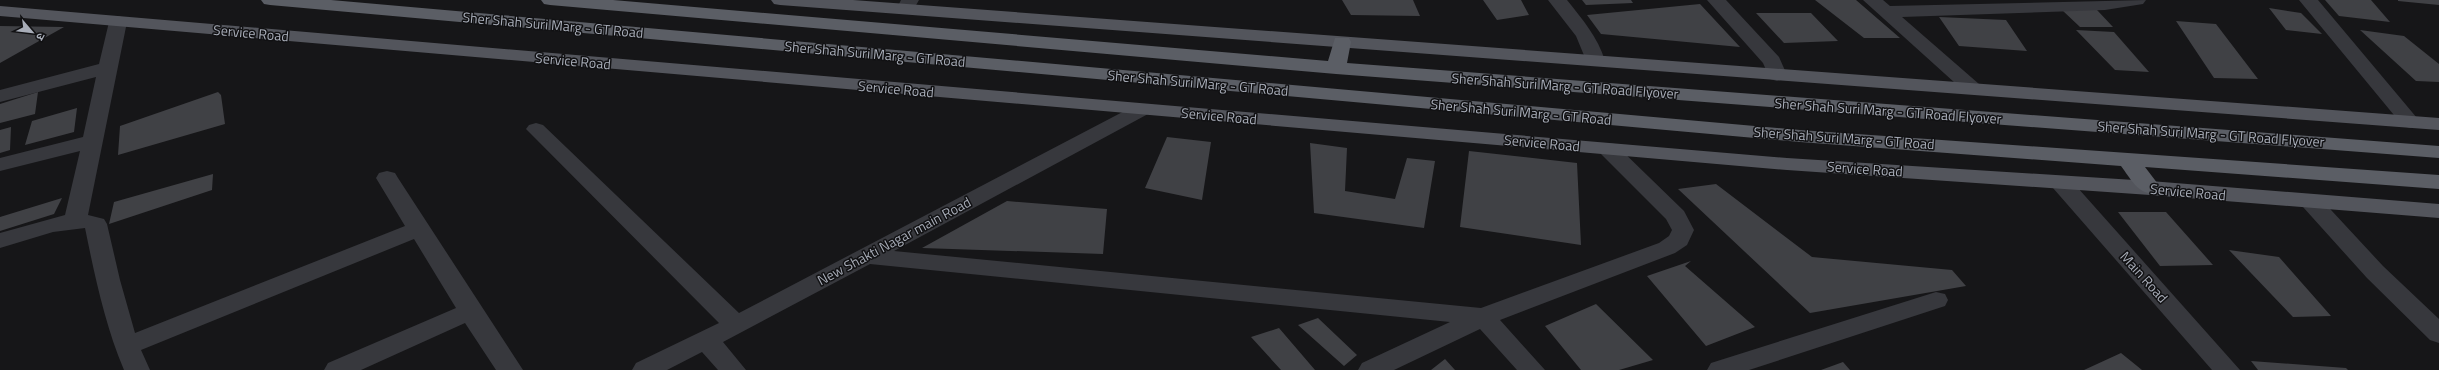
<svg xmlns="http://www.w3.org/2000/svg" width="2439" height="370" font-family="'Titillium Web','Noto Sans Devanagari',sans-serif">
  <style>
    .building { fill: #404145 }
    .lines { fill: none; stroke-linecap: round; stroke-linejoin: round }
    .minor { fill: #37383d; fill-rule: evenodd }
    .primary { fill: #53555c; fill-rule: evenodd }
    .trunk { fill: #5b5e65; fill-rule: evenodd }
    .labels { text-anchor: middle; stroke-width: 3; stroke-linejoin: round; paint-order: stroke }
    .street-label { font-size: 14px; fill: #a8adb8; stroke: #111113 }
  </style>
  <rect width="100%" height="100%" fill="#161618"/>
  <path class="building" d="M 1342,0 L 1413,0 L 1420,16 L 1351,15 Z
    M 1483,0 L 1521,0 L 1529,15 L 1497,20 Z
    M 1582,0 L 1631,0 L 1633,3 L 1586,5 Z
    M 1815,0 L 1856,0 L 1900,38 L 1864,38 Z
    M 2325,0 L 2371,0 L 2390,22 L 2339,16 Z
    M 2398,0 L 2439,0 L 2439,5 L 2398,1 Z
    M 1700,4 L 1740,47 L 1601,34 L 1587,15 Z
    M 2269,8 L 2301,13 L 2322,34 L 2286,30 Z
    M 2062,10 L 2097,10 L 2113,27 L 2080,27 Z
    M 1756,13 L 1811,13 L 1838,41 L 1784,43 Z
    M 1939,17 L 2006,20 L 2027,51 L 1959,46 Z
    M 2176,21 L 2216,24 L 2258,79 L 2214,78 Z
    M 0,26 L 64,27 L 0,63 Z
    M 2076,30 L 2114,32 L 2149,72 L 2115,70 Z
    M 2360,30 L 2404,36 L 2439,64 L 2439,82 L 2416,81 Z
    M 38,92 L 35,114 L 0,123 L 0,104 Z
    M 218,92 L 221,95 L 225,124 L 118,155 L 120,126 Z
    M 77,108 L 74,132 L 25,145 L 32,121 Z
    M 11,127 L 10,150 L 0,153 L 0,130 Z
    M 1167,137 L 1211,142 L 1202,200 L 1145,188 Z
    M 1310,143 L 1347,148 L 1345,191 L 1395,199 L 1407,158 L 1435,161 L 1424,228 L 1314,213 Z
    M 1469,151 L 1577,163 L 1581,245 L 1460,227 Z
    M 213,174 L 212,190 L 109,224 L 114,202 Z
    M 1716,184 L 1812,257 L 1952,270 L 1966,286 L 1810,313 L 1678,189 Z
    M 62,198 L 54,214 L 0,231 L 0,217 Z
    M 1007,201 L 1107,209 L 1103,254 L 922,248 Z
    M 2118,212 L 2166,212 L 2213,265 L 2160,266 Z
    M 2229,250 L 2279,257 L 2331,316 L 2293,317 Z
    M 1691,261 L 1685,266 L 1755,327 L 1706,346 L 1647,276 Z
    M 1596,304 L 1653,360 L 1619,370 L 1581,370 L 1545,326 Z
    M 1318,318 L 1357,355 L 1344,366 L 1298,325 Z
    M 1279,328 L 1315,370 L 1281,370 L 1251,337 Z
    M 2121,353 L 2142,370 L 2084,370 Z
    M 1445,359 L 1455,370 L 1431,370 Z
    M 2251,361 L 2346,368 L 2348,370 L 2258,370 Z
    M 1843,362 L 1850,370 L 1821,370 Z"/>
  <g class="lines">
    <path class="minor" d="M 901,0 L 919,0 L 911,14 L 899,14 L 896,10 Z
      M 1548,0 L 1567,0 C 1582,19 1598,37 1605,61 L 1602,65 L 1588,65 L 1576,36 Z
      M 1707,0 L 1726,0 L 1779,57 L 1787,75 L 1784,79 L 1777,81 L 1770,79 L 1763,63 Z
      M 1863,0 L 1883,0 L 1890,6 L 2146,0 L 2143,4 L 2105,10 L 1902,17 L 1979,84 L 1982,88 L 1979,92 L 1972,94 L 1965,92 Z
      M 2299,0 L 2318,0 L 2417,118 L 2420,122 L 2417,126 L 2410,128 L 2403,126 Z
      M 118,16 L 125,18 L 127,22 L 88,215 L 104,219 L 107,224 L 120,280 L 135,333 L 405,226 L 376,178 L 379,173 L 387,171 L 395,173 L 398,178 L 523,370 L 496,370 L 465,323 L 361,370 L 324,370 L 328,363 L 456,308 L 414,239 L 141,350 L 150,370 L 124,370 C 105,325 95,277 85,228 L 53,232 L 0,248 L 0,233 L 65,215 L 80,151 L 0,171 L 0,158 L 83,137 L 96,77 L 0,102 L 0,90 L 99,64 L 109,22 L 111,18 Z
      M 1141,104 L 1148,106 L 1151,110 L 1148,114 L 894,251 L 1481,308 L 1659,243 L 1669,236 L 1672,230 L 1666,219 L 1596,149 L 1599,144 L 1607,143 L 1615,144 L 1684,211 L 1694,230 L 1687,245 L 1675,253 L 1500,320 L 1545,370 L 1517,370 L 1480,329 L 1394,370 L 1358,370 L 1362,363 L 1450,322 L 870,264 L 723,342 L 746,370 L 718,370 L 702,352 L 667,370 L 632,370 L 636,363 L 719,323 L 526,129 L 529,125 L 536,123 L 543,125 L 739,313 L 1134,106 Z
      M 2061,176 L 2069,178 L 2240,370 L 2212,370 L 2053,188 L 2050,183 L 2053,178 Z
      M 2311,195 L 2319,197 L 2383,266 L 2439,319 L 2439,343 L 2430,340 L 2367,278 L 2303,207 L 2300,202 L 2303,197 Z
      M 1936,292 L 1945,294 L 1948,300 L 1945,306 L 1749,370 L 1707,370 L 1711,363 Z"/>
    <path class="primary" d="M 771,0 L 853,0 L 2439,118 L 2439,130 L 780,5 L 774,4 Z
      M 0,6 L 1787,158 L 2150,181 L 2439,204 L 2439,218 L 2150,195 L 1787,170 L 0,16 Z"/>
    <path class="trunk" d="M 261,0 L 331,0 L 1800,130 L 2439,175 L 2439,189 L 2145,167 L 2161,188 L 2158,193 C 2139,197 2131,179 2121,166 L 1800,142 L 270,5 L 264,4 Z
      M 541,0 L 613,0 L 1328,61 L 1335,38 L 1349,38 L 1351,42 L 1347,63 L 2439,146 L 2439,158 L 1336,74 L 550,5 L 544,4 Z"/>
  </g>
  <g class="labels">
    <g class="street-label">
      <text transform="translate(553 25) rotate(5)" y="5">Sher Shah Suri Marg - GT Road</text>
      <text transform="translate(251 33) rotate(5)" y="5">Service Road</text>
      <text transform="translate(875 54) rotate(5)" y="5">Sher Shah Suri Marg - GT Road</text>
      <text transform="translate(573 61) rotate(5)" y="5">Service Road</text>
      <text transform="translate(1198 83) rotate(5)" y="5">Sher Shah Suri Marg - GT Road</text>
      <text transform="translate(1565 86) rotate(4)" y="5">Sher Shah Suri Marg - GT Road Flyover</text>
      <text transform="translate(896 89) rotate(5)" y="5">Service Road</text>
      <text transform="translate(1888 111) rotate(4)" y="5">Sher Shah Suri Marg - GT Road Flyover</text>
      <text transform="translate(1521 112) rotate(5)" y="5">Sher Shah Suri Marg - GT Road</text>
      <text transform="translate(1219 116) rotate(5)" y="5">Service Road</text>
      <text transform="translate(2211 134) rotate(4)" y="5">Sher Shah Suri Marg - GT Road Flyover</text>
      <text transform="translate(1844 138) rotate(4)" y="5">Sher Shah Suri Marg - GT Road</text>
      <text transform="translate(1542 143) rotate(5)" y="5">Service Road</text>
      <text transform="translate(1865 169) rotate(4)" y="5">Service Road</text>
      <text transform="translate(2188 192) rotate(5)" y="5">Service Road</text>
      <text transform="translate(894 241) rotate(-28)" y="5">New Shakti Nagar main Road</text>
      <text transform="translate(2144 277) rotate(48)" y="5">Main Road</text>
    </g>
  </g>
  <g transform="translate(32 32) rotate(118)" stroke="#111113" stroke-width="3" paint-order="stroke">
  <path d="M0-3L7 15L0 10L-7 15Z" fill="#a8adb8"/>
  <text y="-6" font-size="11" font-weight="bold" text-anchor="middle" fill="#a8adb8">उ</text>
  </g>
</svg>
